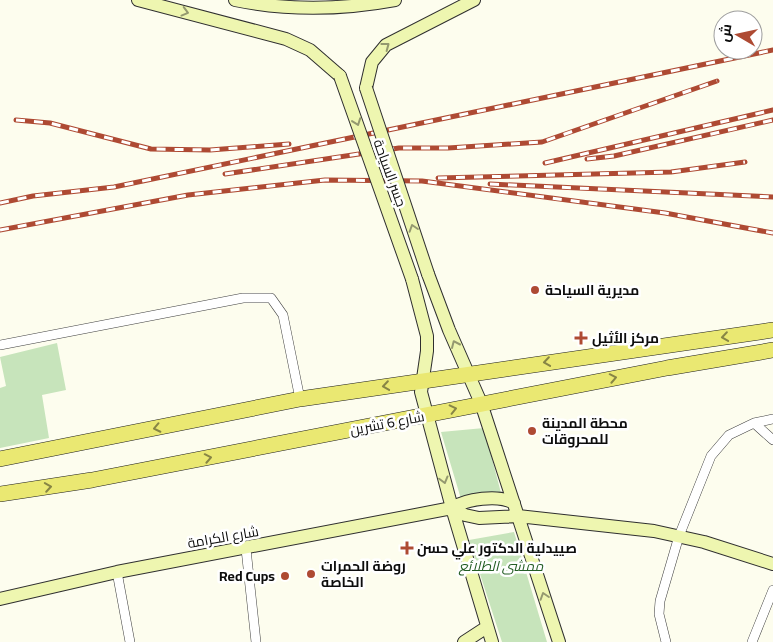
<svg xmlns="http://www.w3.org/2000/svg" width="773" height="642" font-family="Georgia,Cairo,serif">
  <style>
    .green { fill: #c7e4bb }
    .lines { fill: none; stroke-linecap: round; stroke-linejoin: round }
    .street-casing { stroke: #404040; stroke-width: 10 }
    .secondary-casing { stroke: #2f2f2f; stroke-width: 14 }
    .primary-casing { stroke: #1e1e1e; stroke-width: 16 }
    .street { stroke: #fff; stroke-width: 9 }
    .secondary { stroke: #eef6b0; stroke-width: 12 }
    .primary { stroke: #eae872; stroke-width: 15 }
    .rail-casing { stroke: #ae4a33; stroke-width: 5 }
    .rail { stroke: #fff; stroke-width: 3; stroke-dasharray: 9; stroke-linecap: butt }
    .secondary-bridge-casing { stroke: #2f2f2f; stroke-width: 14; stroke-linecap: butt }
    .secondary-bridge { stroke: #eef6b0; stroke-width: 12 }
    .oneway { stroke: #94996f }
    .oneway2 { stroke: #878545 }
    .poi-dot { fill: #ae4a33; stroke: #fff; stroke-width: 2 }
    .labels { text-anchor: middle; stroke-width: 5; stroke-linejoin: round; paint-order: stroke }
    .street-label { font-size: 14px; fill: #0d0d0d; stroke: #fff }
    .poi-label { font-size: 14px; font-weight: bold; fill: #0d0d0d; stroke: #fff; text-anchor: start }
    .park-label { font-size: 14px; font-style: italic; fill: #245e25; stroke: #fff }
  </style>
  <rect width="100%" height="100%" fill="#fdfdee"/>
  <path class="green" d="M 57,343 L 66,390 L 42,395 L 49,438 L 0,448 L 0,388 L 6,386 L 0,357 Z
    M 484,428 L 501,493 L 461,499 L 441,432 Z
    M 514,532 L 547,642 L 502,642 L 469,540 Z"/>
  <g class="lines">
    <defs>
      <path id="street" d="M 0,345 L 243,298 L 271,298 L 283,315 L 300,399
        M 754,423 L 773,440
        M 246,549 L 256,642
        M 117,572 L 130,642
        M 666,642 L 659,614 L 660,601 L 679,536 L 711,456 L 729,435 L 754,423 L 773,419
        M 752,642 L 773,590"/>
      <path id="secondary" d="M 138,0 L 286,39 L 310,50 L 340,76
        M 235,0 C 289,11 341,10 395,0
        M 366,88 L 372,62 L 386,45 L 474,0
        M 428,274 L 449,330 L 481,403 L 559,642
        M 412,279 L 427,336 L 427,351 L 421,392 L 452,508 L 492,642
        M 452,508 L 465,515 L 479,518 L 518,516 L 654,531 L 704,542 L 773,564
        M 0,599 L 117,572 L 452,508 C 466,499 498,494 514,503
        M 464,642 L 487,627"/>
      <path id="primary" d="M 0,459 L 300,399 L 773,330
        M 0,494 L 92,480 L 667,368 L 773,350"/>
    </defs>
    <use href="#street" class="street-casing"/>
    <use href="#secondary" class="secondary-casing"/>
    <use href="#primary" class="primary-casing"/>
    <use href="#street" class="street"/>
    <use href="#secondary" class="secondary"/>
    <use href="#primary" class="primary"/>
    <defs>
      <path id="rail" d="M 16,120 L 50,123 L 151,149 L 210,150 L 289,144
        M 587,159 L 614,156 L 773,120
        M 545,163 L 773,110
        M 225,174 L 399,148 L 448,148 L 542,142 L 717,81
        M 438,178 L 671,172 L 745,162
        M 490,184 L 773,197
        M 0,203 L 33,196 L 114,187 L 773,50
        M 0,230 L 188,195 L 325,180 L 422,181 L 665,213 L 773,233"/>
    </defs>
    <use href="#rail" class="rail-casing"/>
    <use href="#rail" class="rail"/>
    <defs>
      <path id="secondary-bridge" d="M 340,76 L 412,279
        M 366,88 L 428,274"/>
    </defs>
    <use href="#secondary-bridge" class="secondary-bridge-casing"/>
    <use href="#secondary-bridge" class="secondary-bridge"/>
  </g>
  <defs><path id="oneway-chevron" d="M-2-3.5L2.5 0L-2 3.5" fill="none" stroke-width="1.6" stroke-linecap="round" stroke-linejoin="round" transform="scale(1.25)"/></defs>
  <g class="oneway">
    <use href="#oneway-chevron" transform="translate(185 12) rotate(15)"/>
    <use href="#oneway-chevron" transform="translate(386 46) rotate(-37)"/>
    <use href="#oneway-chevron" transform="translate(357 122) rotate(70)"/>
    <use href="#oneway-chevron" transform="translate(413 228) rotate(-108)"/>
    <use href="#oneway-chevron" transform="translate(455 344) rotate(-114)"/>
    <use href="#oneway-chevron" transform="translate(444 480) rotate(75)"/>
    <use href="#oneway-chevron" transform="translate(544 596) rotate(-108)"/>
  </g>
  <g class="oneway2">
    <use href="#oneway-chevron" transform="translate(725 337) rotate(172)"/>
    <use href="#oneway-chevron" transform="translate(547 362) rotate(172)"/>
    <use href="#oneway-chevron" transform="translate(613 378) rotate(-11)"/>
    <use href="#oneway-chevron" transform="translate(386 386) rotate(172)"/>
    <use href="#oneway-chevron" transform="translate(453 409) rotate(-13)"/>
    <use href="#oneway-chevron" transform="translate(157 428) rotate(168)"/>
    <use href="#oneway-chevron" transform="translate(208 458) rotate(-11)"/>
    <use href="#oneway-chevron" transform="translate(48 487) rotate(-9)"/>
  </g>
  <g class="poi-dot">
    <circle cx="535" cy="290" r="5"/>
    <path d="M578.5 330.5h5v5h5v5h-5v5h-5v-5h-5v-5h5z"/>
    <circle cx="532" cy="431" r="5"/>
    <path d="M404.5 540.5h5v5h5v5h-5v5h-5v-5h-5v-5h5z"/>
    <circle cx="311" cy="574" r="5"/>
    <circle cx="285" cy="576" r="5"/>
  </g>
  <g class="labels">
    <g class="street-label">
      <text transform="translate(390 173) rotate(70)" y="5">جسر السياحة</text>
      <text transform="translate(387 423) rotate(-11)" y="5">شارع 6 تشرين</text>
      <text transform="translate(223 537) rotate(-10)" y="5">شارع الكرامة</text>
    </g>
    <g class="poi-label">
      <text x="545" y="295">مديرية السياحة</text>
      <text x="592" y="343">مركز الأثيل</text>
      <text x="542" y="428">محطة المدينة<tspan x="542" dy="16">للمحروقات</tspan></text>
      <text x="417" y="553">صييدلية الدكتور علي حسن</text>
      <text x="321" y="571">روضة الحمرات<tspan x="321" dy="16">الخاصة</tspan></text>
      <text x="275" y="581" text-anchor="end">Red Cups</text>
    </g>
    <g class="park-label">
      <text x="501" y="571">ممشى الطلائع</text>
    </g>
  </g>
  <g transform="translate(738 35) rotate(279)"><circle r="24" fill="#ffffff" stroke="#9e9e9e"/>
  <path d="M0-4L9 19L0 12L-9 19Z" fill="#ae4a33"/>
  <text y="-8" font-size="14" font-weight="bold" text-anchor="middle" fill="#0d0d0d">ش</text>
  </g>
</svg>
